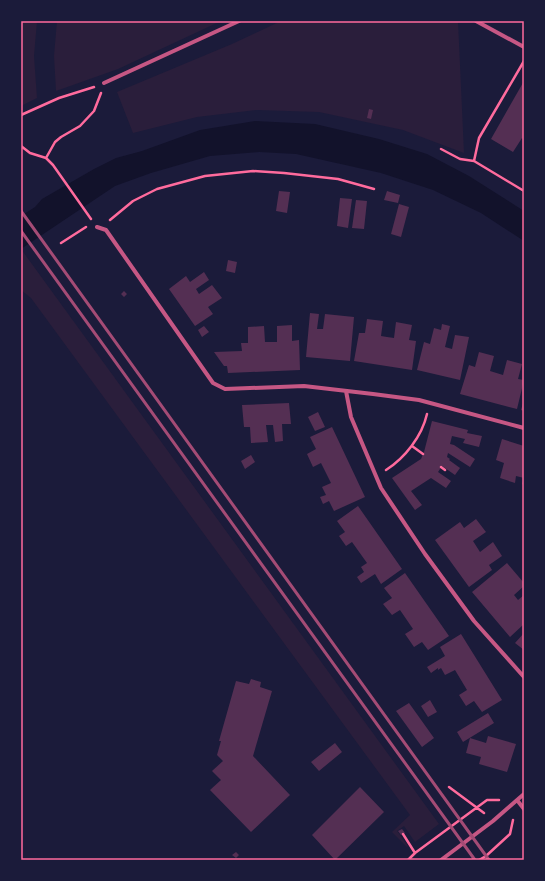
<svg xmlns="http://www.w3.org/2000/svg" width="545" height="881" font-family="'Roboto Condensed',sans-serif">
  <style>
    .green { fill: #2a1e3b }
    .water { fill: #12122b }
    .building { fill: #542f53 }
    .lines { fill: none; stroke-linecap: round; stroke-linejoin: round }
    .path { stroke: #ff6b9d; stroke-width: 2.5 }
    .minor { stroke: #c65784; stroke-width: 4 }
    .rail { stroke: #a44b75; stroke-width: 3 }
    .neatline { fill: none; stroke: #ff6b9d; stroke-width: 1.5 }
  </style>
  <rect width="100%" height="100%" fill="#1b1b3a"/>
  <path class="green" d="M 21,21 L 37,21 L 34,56 L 37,98 L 21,106 Z
    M 57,21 L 221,21 L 118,69 L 56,91 L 54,56 Z
    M 281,21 L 458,21 L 464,153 L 403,130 L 319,112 L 257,110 L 197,117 L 133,133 L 117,92 L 232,44 Z
    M 21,249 L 439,824 L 415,842 L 404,826 L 397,831 L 408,846 L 407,847 L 392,832 L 410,815 L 31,298 L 21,290 Z"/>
  <path class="water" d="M 255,121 L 315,124 L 379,139 L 427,154 L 469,176 L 524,211 L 524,241 L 481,213 L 433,190 L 381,173 L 296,154 L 259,152 L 210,156 L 151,173 L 115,186 L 21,249 L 21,216 L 35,207 L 42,199 L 94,169 L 116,158 L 142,151 L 200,130 Z"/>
  <path class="building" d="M 524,81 L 524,140 L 522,138 L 513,152 L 491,139 Z
    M 369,109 L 373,110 L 371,119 L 367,118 Z
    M 279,191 L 290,192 L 287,213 L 276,211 Z
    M 387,191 L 400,195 L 398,203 L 384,200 Z
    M 340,198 L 352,199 L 348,228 L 337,226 Z
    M 356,200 L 367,201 L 364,229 L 352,228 Z
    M 399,204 L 409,207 L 401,237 L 391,234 Z
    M 228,260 L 237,262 L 235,273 L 226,271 Z
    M 204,272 L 209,280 L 196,289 L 199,294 L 212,285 L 222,298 L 208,307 L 213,314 L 195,326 L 169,289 L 186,276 L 190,282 Z
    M 124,291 L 127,294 L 124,297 L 121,294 Z
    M 310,313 L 319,314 L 317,329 L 323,329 L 325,314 L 354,317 L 350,361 L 306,357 Z
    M 367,319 L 383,321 L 381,336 L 387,337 L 394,338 L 396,322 L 412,325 L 409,340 L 416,341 L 412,370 L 354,361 L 359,333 L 365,333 Z
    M 442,324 L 450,326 L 445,347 L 452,349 L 455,335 L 469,337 L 460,380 L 417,370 L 424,342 L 430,344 L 434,328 L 441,330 Z
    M 292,325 L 292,341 L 299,340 L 300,370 L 228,373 L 227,366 L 224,366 L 214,352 L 242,351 L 241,343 L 248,343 L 248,327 L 264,326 L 265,342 L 277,342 L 277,326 Z
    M 204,326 L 209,332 L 202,337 L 198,330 Z
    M 479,352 L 494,356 L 490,371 L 503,375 L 507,360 L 522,364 L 518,379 L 524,380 L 517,409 L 460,394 L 469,365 L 475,367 Z
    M 524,400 L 524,411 L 521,410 Z
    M 289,403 L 291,424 L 282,424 L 283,441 L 275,442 L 273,425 L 266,425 L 268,442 L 251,443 L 250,427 L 244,427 L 242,405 Z
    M 318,412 L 325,427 L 315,431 L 308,417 Z
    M 432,421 L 468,430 L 467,433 L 482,436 L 479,447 L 463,443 L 465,439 L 452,436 L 450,444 L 454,445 L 475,459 L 470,467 L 448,453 L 447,457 L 450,459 L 449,460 L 460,468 L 455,475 L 442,466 L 438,472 L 451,481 L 446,488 L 431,478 L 411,491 L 422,505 L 415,510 L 392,478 L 421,459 L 424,452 Z
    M 332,427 L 365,497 L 334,511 L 329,501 L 323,504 L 320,497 L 326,495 L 322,487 L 331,483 L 321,463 L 313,467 L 307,454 L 316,449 L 310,437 Z
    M 502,439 L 524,446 L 524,485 L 522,484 L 524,478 L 516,476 L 515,483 L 500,478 L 504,463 L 496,460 Z
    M 251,455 L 255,462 L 245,469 L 241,461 Z
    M 358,506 L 402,569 L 381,584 L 375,574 L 361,583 L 357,577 L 364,572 L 361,567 L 367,563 L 352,542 L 346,546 L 339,536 L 345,532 L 337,521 Z
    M 476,519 L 486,532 L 473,541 L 480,552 L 493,542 L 502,556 L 489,565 L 492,570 L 469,587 L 435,540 L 460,522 L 464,528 Z
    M 507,563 L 524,583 L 524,586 L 514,595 L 518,600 L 524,595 L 524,624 L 510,637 L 472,592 Z
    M 405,573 L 449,636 L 428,650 L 422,642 L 414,647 L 405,634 L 413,629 L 400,610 L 392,615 L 383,604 L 392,598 L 384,588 Z
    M 524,633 L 524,650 L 515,643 Z
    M 461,634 L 502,700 L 482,712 L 474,701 L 466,706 L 459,695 L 467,690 L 455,670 L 445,675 L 441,668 L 438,670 L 438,668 L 431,673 L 427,667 L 445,656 L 440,647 Z
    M 251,679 L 261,682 L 260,687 L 272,691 L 253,756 L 290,795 L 251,832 L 210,790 L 221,780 L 212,771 L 223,761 L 217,755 L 221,741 L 219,741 L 236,681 L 249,684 Z
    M 430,700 L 437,712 L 428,717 L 421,706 Z
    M 409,703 L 434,738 L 422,747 L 396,711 Z
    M 488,713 L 494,723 L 463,742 L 457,732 Z
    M 488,736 L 516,744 L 507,772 L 479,764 L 481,757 L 466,753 L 470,738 L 486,743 Z
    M 335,743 L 342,752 L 319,771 L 311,762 Z
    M 360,787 L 384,812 L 335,860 L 312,835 Z
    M 402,829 L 405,833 L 401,835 L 398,831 Z
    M 236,852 L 239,855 L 236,858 L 232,855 Z"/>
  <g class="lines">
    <path class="path" d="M 21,115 L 59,98 L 94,87
      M 21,146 L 30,153 L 46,158 L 53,165 L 91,219
      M 441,149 L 460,159 L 474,161 L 524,191
      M 46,158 L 55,142 L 61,137 L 80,126 L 94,111 L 101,93
      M 474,161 L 479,138 L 524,61
      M 110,220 L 133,201 L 157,189 L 205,176 L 253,171 L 284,173 L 338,179 L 374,189
      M 61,243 L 86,227
      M 412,446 L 423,454
      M 441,467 L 445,470
      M 386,470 C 405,458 422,436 427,414
      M 449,787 L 484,813
      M 403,834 L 415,853
      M 408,860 L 415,853 L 487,800 L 499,800
      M 479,860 L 486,856 L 510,834 L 513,820"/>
    <path class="minor" d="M 476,21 L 524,47
      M 104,83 L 239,21
      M 97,227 L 106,230 L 213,383 L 225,389 L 304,386 L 373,394 L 419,400 L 524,428
      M 346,391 L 351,417 L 381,488 L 425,554 L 474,621 L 524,677
      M 517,800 L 524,809
      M 441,860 L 493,821 L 524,794"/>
    <path class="rail" d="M 21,211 L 489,860
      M 21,231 L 475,860"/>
  </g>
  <rect width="545" height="881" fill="none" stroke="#1b1b3a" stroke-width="44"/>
  <rect x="22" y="22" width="501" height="837" class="neatline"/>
</svg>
